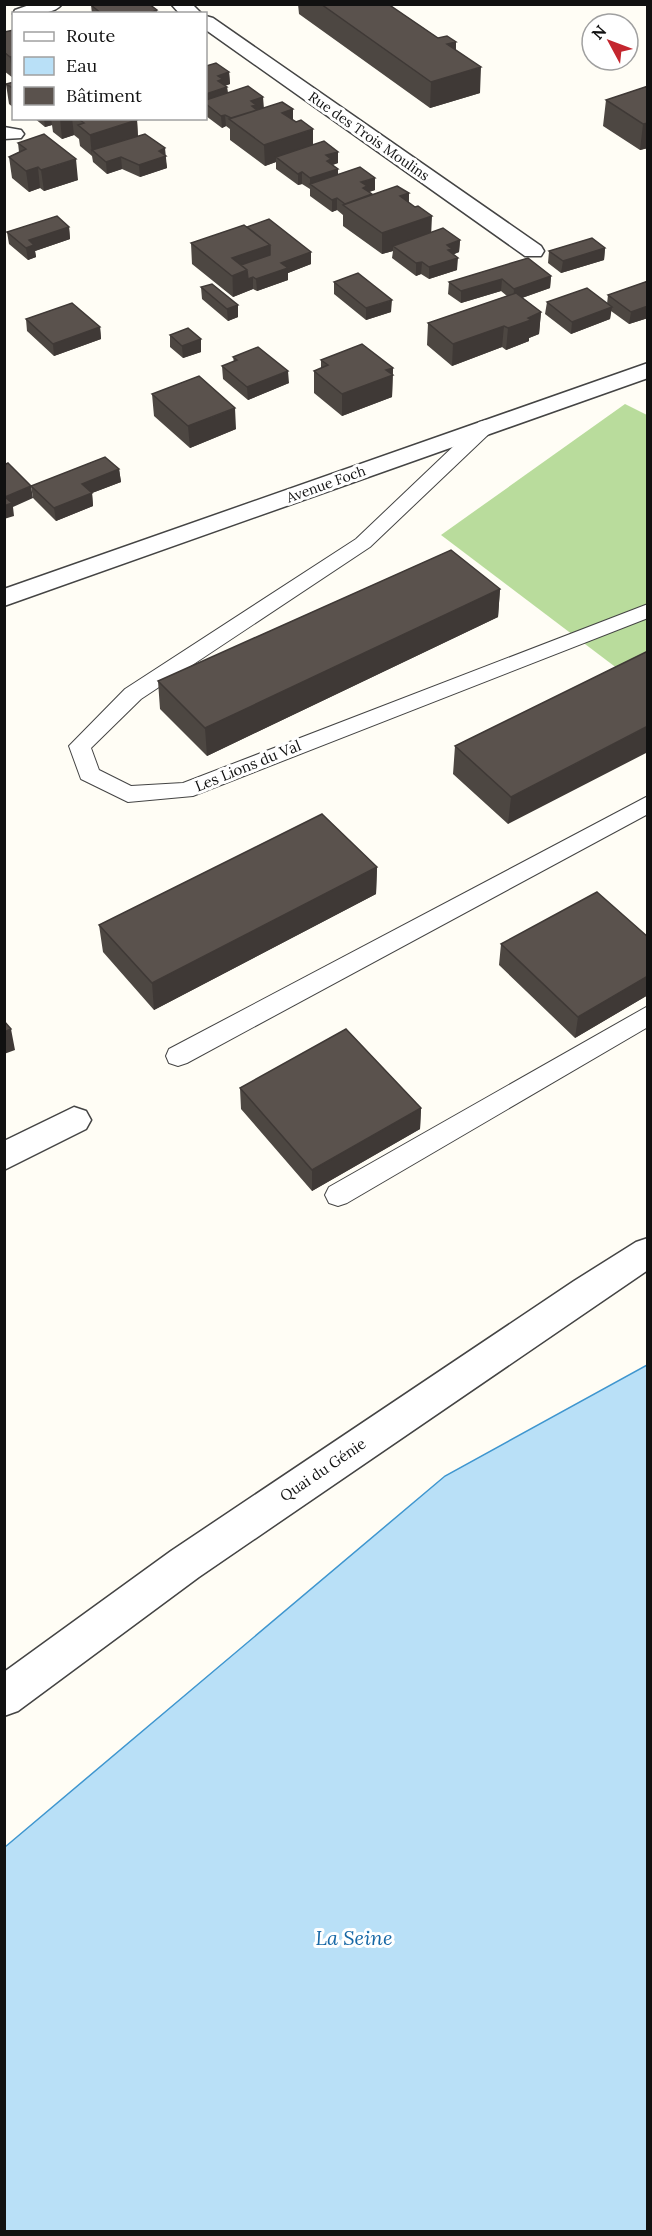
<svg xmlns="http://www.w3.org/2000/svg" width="652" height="2236" font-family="Lora,serif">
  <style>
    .forest { fill: #b9dc9c }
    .water { fill: #b9e0f7; stroke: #3f96cf; stroke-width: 1.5 }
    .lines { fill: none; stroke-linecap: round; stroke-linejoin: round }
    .service-casing { stroke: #444; stroke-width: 2 }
    .minor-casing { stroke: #444; stroke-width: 3 }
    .service { fill: #fff; fill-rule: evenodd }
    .minor { fill: #fff; fill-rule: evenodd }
    .wall { fill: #4d4742 }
    .shaded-wall { fill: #3f3936 }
    .building { fill: #5a524d; stroke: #3f3936; stroke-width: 1.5 }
    .labels { text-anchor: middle; stroke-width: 6; stroke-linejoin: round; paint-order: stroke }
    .far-street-label { font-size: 14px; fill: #111; stroke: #fff }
    .street-label { font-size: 15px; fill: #111; stroke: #fff }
    .near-water-label { font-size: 20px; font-style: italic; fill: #1768a6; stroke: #fff }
  </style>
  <rect width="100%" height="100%" fill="#fffdf5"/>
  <path class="forest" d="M 625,404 L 647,415 L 647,658 L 622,672 L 441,535 Z"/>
  <path class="water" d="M 647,1365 L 647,2231 L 5,2231 L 5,1847 L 445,1476 Z"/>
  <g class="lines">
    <defs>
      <path id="service" d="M 486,420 L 493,422 L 495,426 L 493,430 L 370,547 L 141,699 L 91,748 L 99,770 L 131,786 L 183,783 L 648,604 L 648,618 L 193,796 L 128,802 L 81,779 L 69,746 L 125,689 L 356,539 L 479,422 Z
        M 648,796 L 648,814 L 187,1063 L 178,1066 L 169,1063 L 166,1056 L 169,1049 Z
        M 648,1006 L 648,1027 L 347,1203 L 338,1206 L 329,1203 L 325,1195 L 329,1187 Z"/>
      <path id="minor" d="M 32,4 L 62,4 C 51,18 24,12 13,14 L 15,10 Z
        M 171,4 L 192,4 L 202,14 L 180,14 Z
        M 206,16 L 213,18 L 541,246 L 544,251 L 541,256 L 525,256 L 206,30 Z
        M 4,127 L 21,130 L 24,134 L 21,138 L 4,139 Z
        M 648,363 L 648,378 L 4,606 L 4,589 Z
        M 74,1107 L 86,1111 L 91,1120 L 86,1129 L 4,1170 L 4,1141 Z
        M 648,1238 L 648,1270 L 199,1577 L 18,1711 L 4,1716 L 4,1672 L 171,1551 L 574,1281 L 636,1242 Z"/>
    </defs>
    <use href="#service" class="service-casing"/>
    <use href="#minor" class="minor-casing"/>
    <use href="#service" class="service"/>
    <use href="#minor" class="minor"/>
  </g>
  <path class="wall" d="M 298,4 L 390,4 L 390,6 L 438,38 L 456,42 L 456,50 L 480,93 L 430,108 L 299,14 Z
    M 91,5 L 157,10 L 157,14 L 92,14 Z
    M 14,30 L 13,78 L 4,71 L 4,32 Z
    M 206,66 L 229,72 L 230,84 L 225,86 L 227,87 L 228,93 L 263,97 L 263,108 L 293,109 L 293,120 L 313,145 L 338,152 L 338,163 L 333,165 L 338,169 L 338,175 L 375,190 L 369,192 L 372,194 L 409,193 L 409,203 L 431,232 L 460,240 L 459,252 L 454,254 L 457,270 L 429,279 L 421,274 L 416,276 L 392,258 L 393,251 L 382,254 L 343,226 L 343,215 L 337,210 L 332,212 L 310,196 L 310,189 L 302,184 L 298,185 L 276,169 L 276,162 L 265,166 L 230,140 L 230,129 L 226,126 L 222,128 L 206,116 Z
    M 14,82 L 14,108 L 9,104 L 6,84 Z
    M 648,86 L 648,148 L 640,150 L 603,126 L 606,100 Z
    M 34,118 L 135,118 L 137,120 L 138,136 L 165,156 L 167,168 L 140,177 L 122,169 L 107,174 L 93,162 L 92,156 L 80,146 L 79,139 L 74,135 L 62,139 L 53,132 L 52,125 L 45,127 Z
    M 18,143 L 78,180 L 44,191 L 40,188 L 29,192 L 12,178 L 9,157 L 19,152 Z
    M 69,227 L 70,239 L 35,251 L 36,257 L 28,260 L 9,244 L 7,232 Z
    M 247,227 L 311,252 L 311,264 L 288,273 L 288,280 L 257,291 L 253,289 L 233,297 L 192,264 L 191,243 Z
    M 605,248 L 604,260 L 561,273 L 548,263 L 549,251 Z
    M 551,276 L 550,288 L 522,298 L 541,312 L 539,334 L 529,338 L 529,341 L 506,350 L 502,347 L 452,366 L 427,345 L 428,323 L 507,296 L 501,291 L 461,303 L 448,294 L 449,282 Z
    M 648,281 L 648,318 L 629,324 L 611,311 L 610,319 L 571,334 L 545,314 L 547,302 L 607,304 L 608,295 Z
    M 334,282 L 391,312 L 366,320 L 334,294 Z
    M 201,287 L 238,305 L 238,317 L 228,321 L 202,299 Z
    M 26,319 L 100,327 L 101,339 L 54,356 L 27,331 Z
    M 170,335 L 201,339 L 201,352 L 183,358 L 170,347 Z
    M 233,357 L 289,383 L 248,400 L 223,379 L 222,366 L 234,362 Z
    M 321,360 L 393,368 L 392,397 L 342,416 L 314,393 L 314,371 L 321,368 Z
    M 152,394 L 236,429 L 190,448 L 154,416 Z
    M 119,469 L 121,482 L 92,493 L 93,506 L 56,521 L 33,498 L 31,486 Z
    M 500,589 L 498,617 L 207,756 L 160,709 L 158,681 Z
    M 648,651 L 508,824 L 453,774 L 455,746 Z
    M 377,867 L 376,894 L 154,1010 L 103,952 L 99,925 Z
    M 648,937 L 648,995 L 575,1038 L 499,965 L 501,944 Z
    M 240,1088 L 421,1108 L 420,1129 L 312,1191 L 241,1109 Z"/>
  <path class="shaded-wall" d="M 456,42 L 455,67 L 447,44 Z
    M 14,56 L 14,77 L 13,78 L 10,57 Z
    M 481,67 L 480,93 L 430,108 L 431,82 Z
    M 229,72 L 230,84 L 223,86 L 227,87 L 228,99 L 206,104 L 206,94 L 218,76 Z
    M 263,97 L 264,109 L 243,129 L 251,101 Z
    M 293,109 L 293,130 L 282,113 Z
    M 225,115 L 226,126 L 222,128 L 221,116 Z
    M 44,118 L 51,118 L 52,125 L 45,127 Z
    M 60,118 L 72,118 L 74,135 L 62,139 Z
    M 137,120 L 138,140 L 92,150 L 92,156 L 90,135 Z
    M 648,123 L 648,148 L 640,150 L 643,124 Z
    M 313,129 L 313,150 L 276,157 L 276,162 L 265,166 L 264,145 Z
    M 165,148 L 167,168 L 140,177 L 139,165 L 159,151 Z
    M 338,152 L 338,163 L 331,165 L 338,169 L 338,180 L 310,184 L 310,190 L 310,178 L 326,155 Z
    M 121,157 L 122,169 L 107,174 L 106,162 Z
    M 76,159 L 78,180 L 44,191 L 41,170 Z
    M 38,167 L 40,188 L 29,192 L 26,171 Z
    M 302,172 L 302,184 L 298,185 L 298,174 Z
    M 375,178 L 375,190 L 363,194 L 361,182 Z
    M 409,193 L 408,214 L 400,196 Z
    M 337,198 L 337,210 L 332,212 L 332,200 Z
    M 432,216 L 431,237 L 393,246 L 393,251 L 382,254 L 382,233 Z
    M 69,227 L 70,239 L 35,251 L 36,257 L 28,260 L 26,248 L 29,240 Z
    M 460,240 L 459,252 L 452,255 L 458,258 L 457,270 L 429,279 L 429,267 L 447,245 Z
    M 270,245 L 271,267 L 253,277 L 253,289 L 233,297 L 232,258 Z
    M 605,248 L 604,260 L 561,273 L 563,261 Z
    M 311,252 L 311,264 L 288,273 L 288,280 L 257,291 L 256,279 L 281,263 Z
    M 422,262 L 421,274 L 416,276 L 416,263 Z
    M 551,276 L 550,288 L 513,301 L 514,289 Z
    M 502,279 L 501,291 L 461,303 L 461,291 Z
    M 392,300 L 391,312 L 366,320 L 366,308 Z
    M 238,305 L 238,317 L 228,321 L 227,309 Z
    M 648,306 L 648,318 L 629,324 L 631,312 Z
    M 612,307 L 610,319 L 571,334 L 572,322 Z
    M 541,312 L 539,334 L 529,338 L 529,341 L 506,350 L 508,328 L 528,318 Z
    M 504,326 L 502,347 L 452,366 L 453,344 Z
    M 100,327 L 101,339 L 54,356 L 53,344 Z
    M 201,339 L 201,352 L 183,358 L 182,346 Z
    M 393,368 L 392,397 L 342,416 L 342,394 L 386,370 Z
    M 288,371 L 289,383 L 248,400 L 247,387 Z
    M 235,408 L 236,429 L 190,448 L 188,426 Z
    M 119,469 L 121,482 L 92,493 L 93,506 L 56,521 L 54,508 L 82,484 Z
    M 31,486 L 33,498 L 13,507 L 14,516 L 4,519 L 5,497 Z
    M 500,589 L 498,617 L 207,756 L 205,728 Z
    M 648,726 L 648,752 L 508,824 L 511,797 Z
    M 377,867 L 376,894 L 154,1010 L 152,983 Z
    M 648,976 L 648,995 L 575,1038 L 578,1017 Z
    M 11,1029 L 15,1050 L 4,1054 L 4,1032 Z
    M 421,1108 L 420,1129 L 312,1191 L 312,1170 Z"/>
  <path class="building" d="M 93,4 L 149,4 L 157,10 L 148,14 L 102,14 L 91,5 Z
    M 321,4 L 388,4 L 438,38 L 447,36 L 456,42 L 447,44 L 481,67 L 431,82 Z
    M 14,30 L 14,56 L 10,57 L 4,52 L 4,32 Z
    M 216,63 L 229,72 L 218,76 L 223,79 L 218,81 L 227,87 L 206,94 L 206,66 Z
    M 14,82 L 14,89 L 6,84 Z
    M 248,86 L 263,97 L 251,101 L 256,105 L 252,106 L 257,110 L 231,118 L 225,115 L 221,116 L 206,104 L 206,100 Z
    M 648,86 L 648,123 L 643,124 L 606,100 Z
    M 282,102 L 293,109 L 282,113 L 296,122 L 301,120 L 313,129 L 264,145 L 229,119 Z
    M 77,118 L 135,118 L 137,120 L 90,135 L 78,125 L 84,123 Z
    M 44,134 L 76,159 L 41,170 L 38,167 L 26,171 L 9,157 L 26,149 L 18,143 Z
    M 145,134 L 165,148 L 159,151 L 166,156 L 139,165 L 121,157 L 106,162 L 92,150 Z
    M 324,141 L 338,152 L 326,155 L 331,159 L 327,161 L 338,169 L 310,178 L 302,172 L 298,174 L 276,157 Z
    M 360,167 L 375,178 L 361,182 L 367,186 L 363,188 L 372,194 L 345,204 L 337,198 L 332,200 L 310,184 Z
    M 397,186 L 409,193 L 400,196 L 415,207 L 418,206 L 432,216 L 382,233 L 343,205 Z
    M 57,216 L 69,227 L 29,240 L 34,245 L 26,248 L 7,232 Z
    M 269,219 L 311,252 L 281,263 L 288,268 L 256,279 L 253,277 L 248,279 L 247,270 L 241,265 L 270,255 L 270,245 L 247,227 Z
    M 244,225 L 270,245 L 232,258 L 247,270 L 232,276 L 191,243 Z
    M 443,228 L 460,240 L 447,245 L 452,249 L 448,250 L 458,258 L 429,267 L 422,262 L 416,263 L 393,246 Z
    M 592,238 L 605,248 L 563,261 L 549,251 Z
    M 528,258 L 551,276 L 514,289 L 502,279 L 461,291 L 449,282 Z
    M 358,273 L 392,300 L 366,308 L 334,282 Z
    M 648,281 L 648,306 L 631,312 L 608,295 Z
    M 212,284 L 238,305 L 227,309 L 201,287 Z
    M 587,288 L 612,307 L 572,322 L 547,302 Z
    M 516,293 L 541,312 L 528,318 L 531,320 L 508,328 L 504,326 L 453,344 L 428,323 Z
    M 72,303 L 100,327 L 53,344 L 26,319 Z
    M 188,328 L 201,339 L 182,346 L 170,335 Z
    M 362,344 L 393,368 L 386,370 L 393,375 L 342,394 L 314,371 L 328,365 L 321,360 Z
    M 258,347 L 288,371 L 247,387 L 222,366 L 237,360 L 233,357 Z
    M 199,376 L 235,408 L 188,426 L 152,394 Z
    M 105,457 L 119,469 L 82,484 L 92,493 L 54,508 L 31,486 Z
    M 8,463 L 31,486 L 5,497 L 12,503 L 4,506 L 4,465 Z
    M 451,550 L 500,589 L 205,728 L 158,681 Z
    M 648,651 L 648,726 L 511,797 L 455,746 Z
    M 322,814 L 377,867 L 152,983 L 99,925 Z
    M 597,892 L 648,937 L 648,976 L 578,1017 L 501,944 Z
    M 4,1021 L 11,1029 L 4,1032 Z
    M 346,1029 L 421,1108 L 312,1170 L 240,1088 Z"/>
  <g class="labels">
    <g class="far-street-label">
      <text transform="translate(369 136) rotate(35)" y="5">Rue des Trois Moulins</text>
      <text transform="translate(326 484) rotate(-20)" y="5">Avenue Foch</text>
    </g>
    <g class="street-label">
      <text transform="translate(248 766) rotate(-22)" y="5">Les Lions du Val</text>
      <text transform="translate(323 1470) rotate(-34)" y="5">Quai du Génie</text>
    </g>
    <g class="near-water-label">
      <text x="354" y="1945">La Seine</text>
    </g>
  </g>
  <rect width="652" height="2236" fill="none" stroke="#111111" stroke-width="12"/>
  <rect x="12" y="12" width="195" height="108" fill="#ffffff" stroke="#a0a0a0" stroke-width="1.5"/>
  <rect x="24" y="32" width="30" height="9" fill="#ffffff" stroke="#a0a0a0" stroke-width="1.5"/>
  <text x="66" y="42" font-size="18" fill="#111111">Route</text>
  <rect x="24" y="57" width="30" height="18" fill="#b9e0f7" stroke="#a0a0a0" stroke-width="1.5"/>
  <text x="66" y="72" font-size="18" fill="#111111">Eau</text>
  <rect x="24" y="87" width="30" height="18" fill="#5a524d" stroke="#a0a0a0" stroke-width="1.5"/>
  <text x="66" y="102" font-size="18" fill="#111111">Bâtiment</text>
  <g transform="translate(610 42) rotate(311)"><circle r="28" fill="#ffffff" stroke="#a0a0a0" stroke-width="1.5"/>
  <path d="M0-4.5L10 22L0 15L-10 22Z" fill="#c4262e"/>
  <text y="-9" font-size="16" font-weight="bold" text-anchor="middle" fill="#111111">N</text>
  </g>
</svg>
